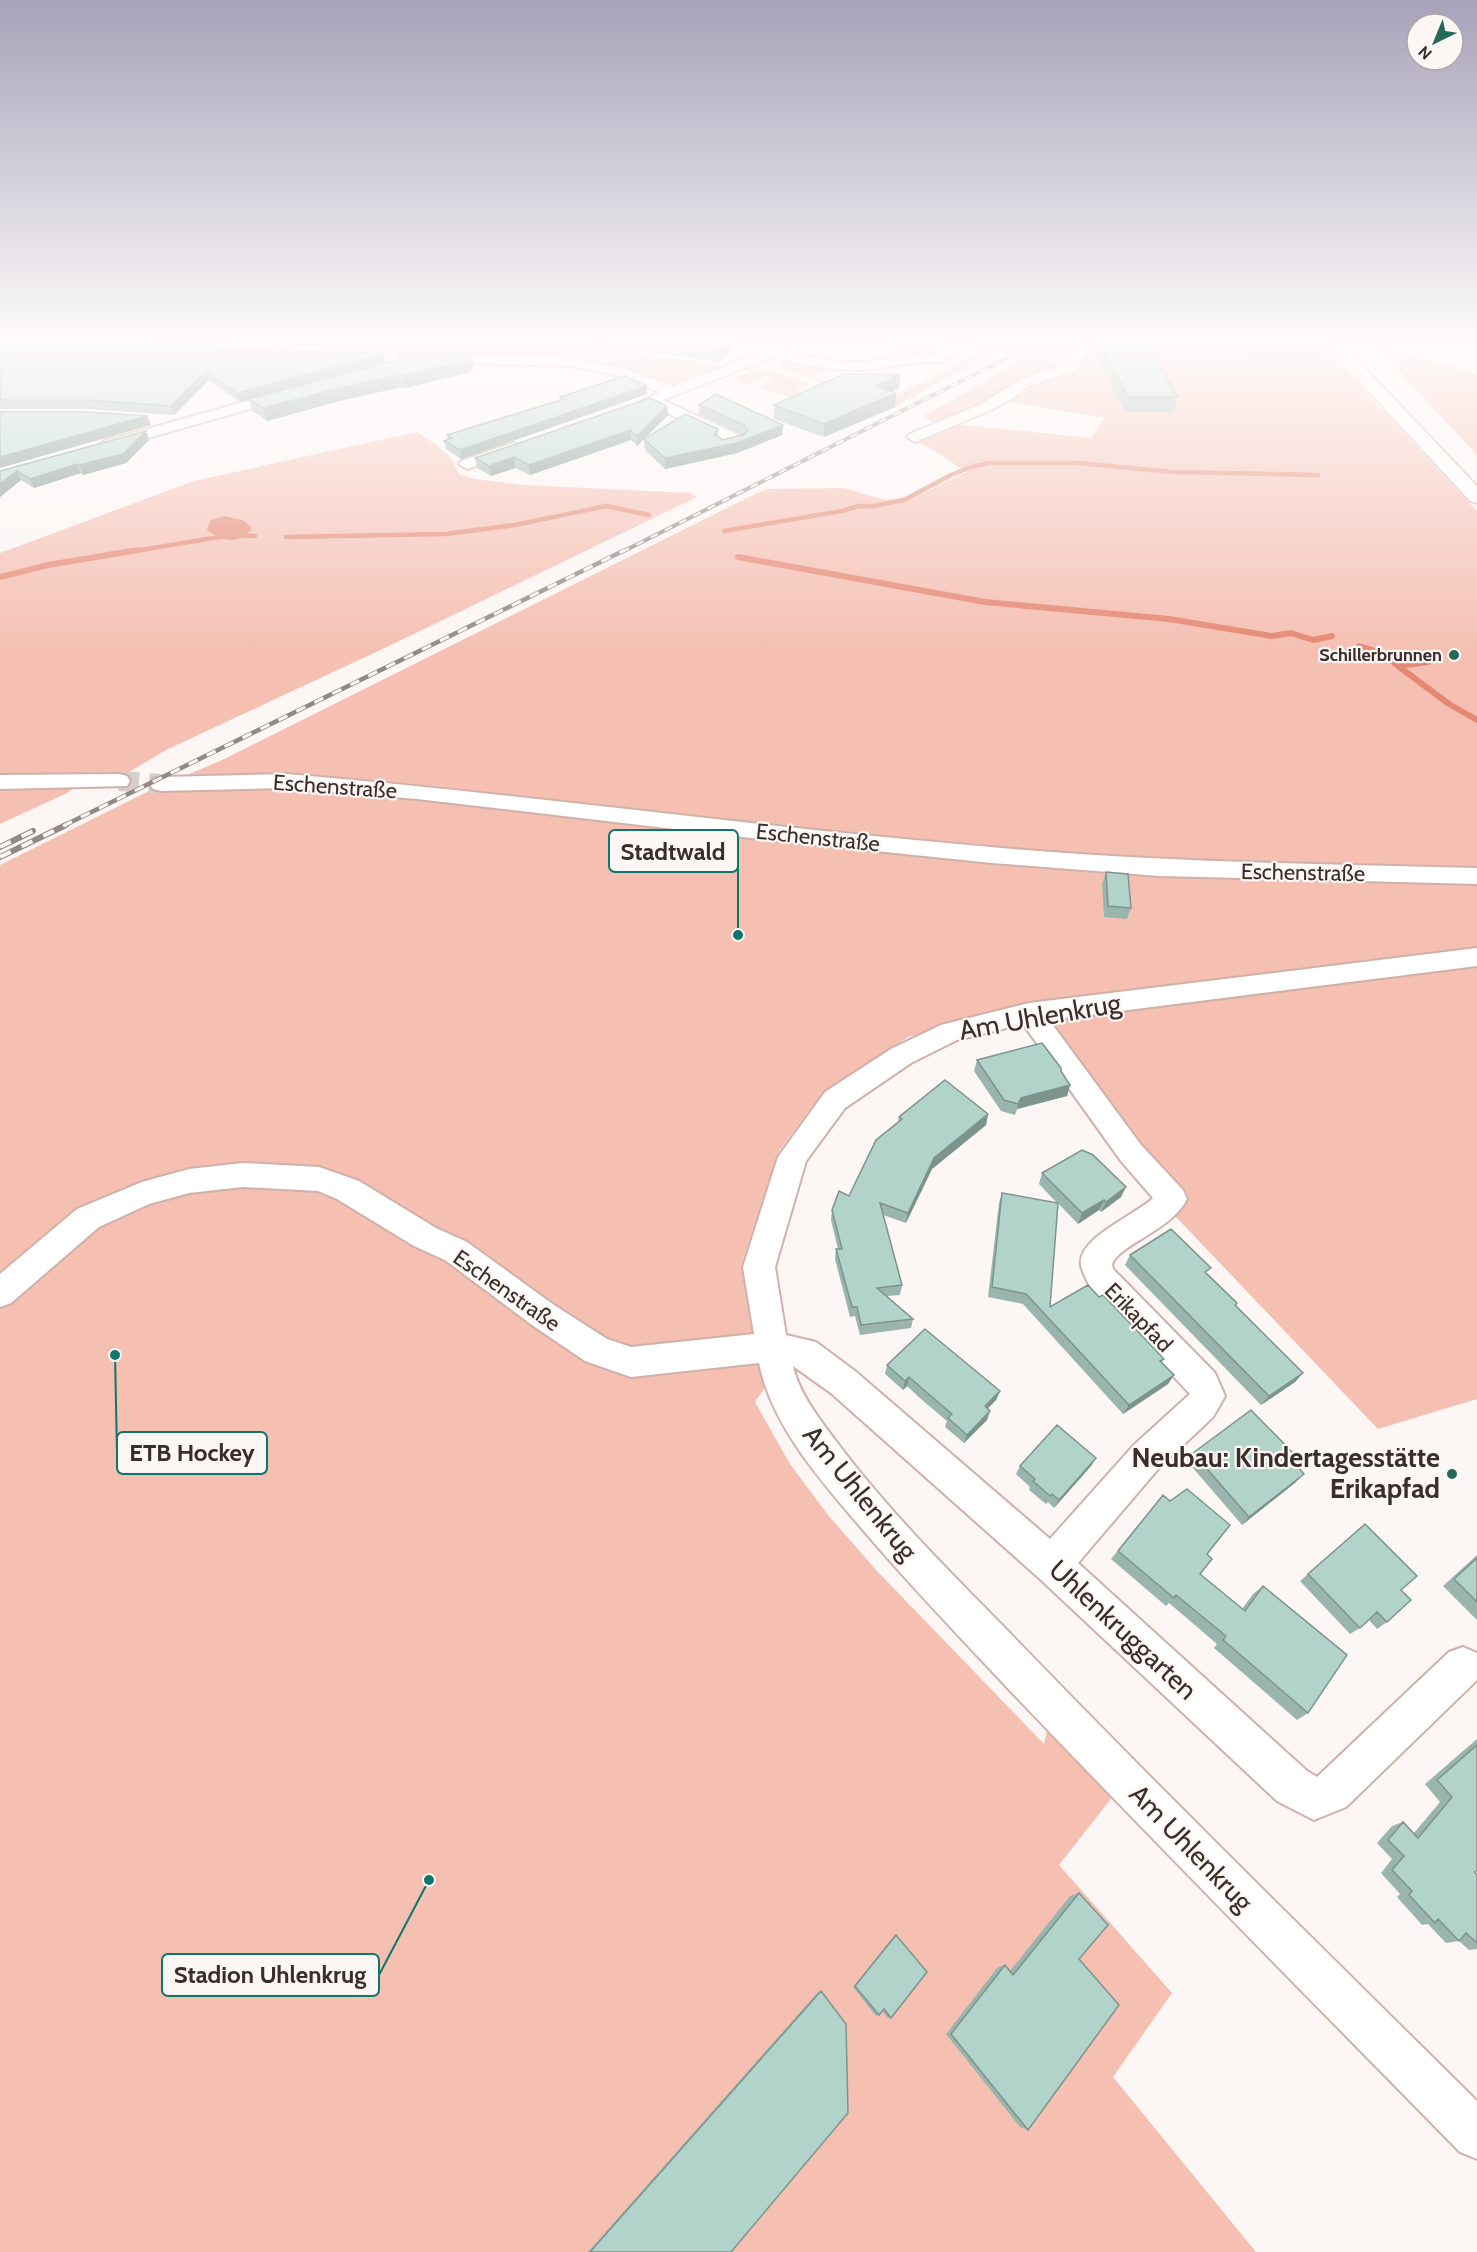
<svg xmlns="http://www.w3.org/2000/svg" width="1477" height="2252" font-family="Cabin,sans-serif">
  <style>
    .green { fill: #f5bfb2; fill-rule: evenodd }
    .water { fill: #e58873 }
    .lines { fill: none; stroke-linecap: round; stroke-linejoin: round }
    .stream-far1 { stroke: #e58873; stroke-width: 4.5 }
    .stream { stroke: #e58873; stroke-width: 6 }
    .street-tunnel { stroke: #d5cecc; stroke-width: 20; stroke-dasharray: 20 10; stroke-linecap: butt }
    .street-casing { stroke: #d0b1a9; stroke-width: 4 }
    .secondary-casing { stroke: #d0b1a9; stroke-width: 3 }
    .street { fill: #fff; fill-rule: evenodd }
    .secondary { fill: #fff; fill-rule: evenodd }
    .rail-far2-casing { stroke: #928986; stroke-width: 4 }
    .rail-far1-casing { stroke: #928986; stroke-width: 4.5 }
    .rail-casing { stroke: #928986; stroke-width: 6 }
    .rail-far2 { stroke: #fcf6f4; stroke-width: 2; stroke-dasharray: 8; stroke-linecap: butt }
    .rail-far1 { stroke: #fcf6f4; stroke-width: 3; stroke-dasharray: 10; stroke-linecap: butt }
    .rail { stroke: #fcf6f4; stroke-width: 4; stroke-dasharray: 12; stroke-linecap: butt }
    .wall { fill: #99b5ae }
    .shaded-wall { fill: #7d948d }
    .building { fill: #b2d3ca; stroke: #7d948d; stroke-width: 1.5 }
    .poi-dot { fill: #25695b; stroke: #fcf6f4; stroke-width: 2 }
    .labels { text-anchor: middle; stroke-width: 4.5; stroke-linejoin: round; paint-order: stroke }
    .far-poi-label { font-size: 18px; font-weight: bold; fill: #3a2e2b; stroke: #fcf6f4; text-anchor: end }
    .street-label { font-size: 22px; fill: #3a2e2b; stroke: #fcf6f4 }
    .near-street-label { font-size: 27px; fill: #3a2e2b; stroke: #fcf6f4 }
    .near-poi-label { font-size: 27px; font-weight: bold; fill: #3a2e2b; stroke: #fcf6f4; text-anchor: end }
    .leader { fill: none; stroke: #0f766e; stroke-width: 2 }
    .callout-dot { fill: #0f766e; stroke: #fcf6f4; stroke-width: 2 }
    .callout { fill: #fcf6f4; stroke: #0f766e; stroke-width: 2 }
    .callout-label { font-size: 24px; text-anchor: middle; font-weight: bold; fill: #3a2e2b }
  </style>
  <rect width="100%" height="100%" fill="#fcf6f4"/>
  <path class="green" d="M 491,340 L 593,340 L 588,346 L 730,367 L 672,388 L 623,368 L 548,357 L 455,354 Z
    M 981,340 L 1317,340 L 1477,511 L 1477,1399 L 1378,1429 L 1176,1217 L 1029,1006 L 908,1037 L 820,1096 L 779,1151 L 743,1260 L 770,1380 L 755,1402 L 790,1464 L 828,1515 L 877,1571 L 1044,1744 L 1050,1716 L 1114,1795 L 1059,1865 L 1172,1993 L 1113,2077 L 1256,2252 L 0,2252 L 0,865 L 149,791 L 220,761 L 759,492 L 769,489 L 844,488 L 885,500 L 919,495 L 967,472 L 928,447 L 904,437 L 934,423 L 924,416 L 1024,359 L 1000,351 C 966,371 929,386 895,407 L 882,402 L 954,367 L 984,347 L 974,343 ZM 1008,401 L 1104,418 L 1092,438 L 953,424 Z
    M 1336,340 L 1341,340 L 1477,484 L 1477,491 Z
    M 1374,344 L 1477,374 L 1477,455 Z
    M 784,362 L 825,370 L 813,377 L 828,382 L 826,384 L 775,366 Z
    M 760,368 L 809,384 L 794,390 L 803,394 L 790,397 L 757,387 L 774,379 L 766,376 L 746,384 L 732,379 Z
    M 417,432 C 436,445 451,452 459,474 L 475,479 L 524,485 L 690,493 L 697,497 L 391,645 L 166,750 L 129,772 L 94,773 L 67,793 L 0,824 L 0,553 L 194,481 Z"/>
  <path class="water" d="M 223,516 L 243,520 L 252,528 C 239,545 223,542 207,530 L 210,521 Z"/>
  <g class="lines">
    <path class="stream-far1" d="M 724,531 L 842,511 L 858,506 L 873,506 L 904,500 L 951,475 L 974,466 L 990,463 L 1078,463 L 1172,472 L 1318,475
      M 237,535 L 255,536
      M 286,537 L 445,534 L 515,525 L 606,506 L 649,515
      M 129,552 L 225,536"/>
    <path class="stream" d="M 738,557 L 985,602 L 1169,619 L 1272,636 L 1291,633 L 1313,640 L 1332,636
      M 0,577 L 48,565 L 138,550
      M 1359,646 L 1382,653 L 1398,666 L 1428,662
      M 1398,666 L 1449,704 L 1477,720"/>
    <path class="street-tunnel" d="M 119,781 L 161,784"/>
    <defs>
      <path id="street" d="M 125,340 L 176,340 C 167,347 134,347 125,340 Z
        M 785,340 L 802,340 L 783,352 L 831,361 L 864,362 L 920,354 L 935,355 L 961,340 L 978,340 L 942,362 L 920,362 L 864,370 L 831,369 L 771,358 L 663,400 L 743,437 L 746,440 L 743,443 L 724,448 L 716,443 L 723,439 L 646,403 L 644,400 L 660,392 L 615,375 L 571,366 L 345,360 L 338,356 L 345,352 L 571,358 L 624,369 L 673,386 L 765,351 Z
        M 1085,340 L 1099,340 L 1075,370 L 1027,387 L 1010,400 L 991,410 L 920,440 L 915,442 L 907,437 L 910,434 L 981,404 L 1017,381 L 1065,364 Z
        M 287,390 L 294,394 L 292,397 L 109,449 L 101,444 L 104,441 Z
        M 513,443 L 518,445 L 521,448 L 518,451 L 467,469 L 459,464 L 461,461 Z
        M 119,774 L 127,776 L 130,781 L 127,786 L 0,789 L 0,775 Z
        M 287,774 C 522,794 756,827 991,847 C 1153,862 1315,864 1477,868 L 1477,884 L 1159,876 L 992,863 L 769,840 L 417,799 L 287,788 L 161,791 L 153,789 L 150,784 L 153,779 L 161,777 Z
        M 1477,948 L 1477,966 L 1049,1020 L 1141,1145 L 1183,1190 L 1187,1199 C 1172,1230 1120,1244 1112,1264 L 1113,1269 L 1215,1373 L 1225,1396 L 1213,1417 L 1158,1469 L 1078,1563 L 1307,1771 L 1317,1777 L 1449,1652 L 1463,1647 L 1477,1653 L 1477,1680 L 1346,1807 L 1314,1820 L 1277,1801 L 1039,1578 L 831,1393 L 793,1366 C 799,1393 818,1417 835,1440 C 884,1506 943,1565 1001,1624 C 1157,1786 1317,1943 1477,2101 L 1477,2159 L 1460,2152 C 1307,1996 1153,1841 1002,1682 C 957,1634 912,1587 869,1537 C 826,1486 773,1430 759,1363 L 631,1377 L 585,1361 L 532,1325 L 445,1260 L 414,1246 L 337,1199 L 318,1191 L 243,1187 L 189,1193 L 149,1204 L 99,1227 L 11,1303 L 0,1307 L 0,1274 L 77,1209 L 142,1182 L 189,1169 L 243,1163 L 319,1167 L 359,1181 L 436,1228 L 467,1242 L 554,1305 L 607,1339 L 631,1347 L 754,1334 L 743,1267 L 778,1157 L 825,1092 L 891,1049 L 941,1025 L 1029,1003 ZM 1023,1024 L 1121,1161 L 1153,1198 C 1136,1215 1077,1238 1081,1265 C 1082,1272 1087,1280 1090,1287 L 1190,1394 L 1134,1445 L 1050,1539 L 855,1371 L 816,1342 L 786,1335 L 775,1267 L 806,1161 L 845,1108 L 911,1063 L 957,1040 Z"/>
      <path id="secondary" d="M 1321,340 L 1338,340 L 1477,486 L 1477,503 L 1470,501 Z"/>
    </defs>
    <use href="#street" class="street-casing"/>
    <use href="#secondary" class="secondary-casing"/>
    <use href="#street" class="street"/>
    <use href="#secondary" class="secondary"/>
    <defs>
      <path id="rail-far2" d="M 622,552 L 1013,355"/>
      <path id="rail-far1" d="M 63,826 L 625,550"/>
      <path id="rail" d="M 0,847 L 33,831
        M 0,857 L 66,825"/>
    </defs>
    <use href="#rail-far2" class="rail-far2-casing"/>
    <use href="#rail-far1" class="rail-far1-casing"/>
    <use href="#rail" class="rail-casing"/>
    <use href="#rail-far2" class="rail-far2"/>
    <use href="#rail-far1" class="rail-far1"/>
    <use href="#rail" class="rail"/>
  </g>
  <path class="wall" d="M 0,340 L 386,363 L 326,379 L 397,360 L 400,357 L 399,352 L 472,355 L 474,366 L 471,372 L 405,388 L 402,387 L 343,400 L 267,421 L 252,411 L 249,399 L 240,402 L 209,380 L 174,415 L 90,409 L 0,409 Z
    M 151,340 L 491,340 L 482,354 Z
    M 605,340 L 741,340 L 719,362 L 605,346 Z
    M 836,340 L 853,340 L 848,343 Z
    M 879,340 L 948,340 L 922,352 L 916,352 Z
    M 1138,340 L 1330,340 L 1324,355 L 1247,356 L 1243,350 L 1150,350 L 1178,397 L 1174,412 L 1125,412 L 1097,358 L 1100,343 L 1140,343 Z
    M 900,375 L 899,388 L 892,392 L 895,407 L 824,437 L 774,419 L 774,405 Z
    M 647,386 L 647,394 L 461,459 L 446,449 L 444,441 L 448,439 L 447,435 L 561,400 L 560,397 Z
    M 699,405 L 782,435 L 737,453 L 665,469 L 645,450 L 644,439 L 718,429 L 718,437 L 723,440 L 743,435 L 699,415 Z
    M 667,406 L 668,415 L 637,446 L 631,440 L 530,475 L 515,468 L 491,476 L 477,468 L 475,458 Z
    M 149,440 L 126,463 L 83,475 L 81,473 L 34,488 L 21,480 L 0,497 L 0,471 Z
    M 1106,872 L 1131,908 L 1127,919 L 1104,917 L 1102,884 Z
    M 977,1060 L 1061,1071 L 1070,1085 L 1067,1096 L 1017,1109 L 1015,1115 L 1001,1111 L 974,1071 Z
    M 988,1114 L 986,1125 L 932,1169 L 906,1223 L 883,1215 L 902,1285 L 900,1295 L 887,1296 L 913,1319 L 911,1328 L 860,1335 L 855,1316 L 850,1317 L 835,1259 L 836,1249 L 838,1249 L 831,1220 L 832,1210 L 849,1196 L 898,1122 L 899,1117 Z
    M 1042,1173 L 1121,1197 L 1101,1212 L 1099,1210 L 1078,1224 L 1058,1203 L 1050,1307 L 1099,1297 L 1164,1359 L 1162,1362 L 1174,1375 L 1168,1384 L 1123,1414 L 1023,1304 L 988,1297 L 999,1203 L 1002,1193 L 1057,1203 L 1039,1184 Z
    M 1130,1255 L 1208,1274 L 1237,1303 L 1236,1306 L 1303,1373 L 1295,1382 L 1261,1405 L 1125,1265 Z
    M 887,1365 L 1000,1391 L 996,1400 L 987,1409 L 987,1420 L 964,1443 L 945,1427 L 947,1421 L 922,1400 L 907,1386 L 903,1390 L 885,1374 Z
    M 1193,1453 L 1296,1482 L 1242,1525 L 1187,1461 Z
    M 1096,1458 L 1091,1466 L 1054,1508 L 1048,1502 L 1046,1504 L 1029,1490 L 1030,1487 L 1016,1474 L 1020,1466 Z
    M 1163,1495 L 1207,1554 L 1200,1574 L 1242,1609 L 1253,1594 L 1263,1586 L 1308,1713 L 1297,1720 L 1214,1648 L 1217,1644 L 1169,1603 L 1166,1606 L 1111,1559 Z
    M 1356,1532 L 1401,1590 L 1387,1622 L 1377,1629 L 1369,1620 L 1360,1628 L 1350,1634 L 1300,1581 Z
    M 1477,1555 L 1477,1620 L 1443,1586 Z
    M 1477,1739 L 1477,1870 L 1475,1872 L 1477,1875 L 1477,1949 L 1469,1950 L 1459,1941 L 1446,1943 L 1428,1924 L 1422,1925 L 1397,1897 L 1400,1894 L 1381,1873 L 1392,1859 L 1377,1843 L 1392,1826 L 1403,1822 L 1414,1833 L 1440,1802 L 1425,1784 Z
    M 1079,1893 L 1079,1959 L 1028,2130 L 1020,2127 L 946,2034 L 998,1967 L 1005,1965 L 1010,1971 L 1070,1896 Z
    M 896,1935 L 891,2018 L 888,2018 L 882,2011 L 879,2015 L 876,2016 L 853,1987 L 893,1937 Z
    M 821,1991 L 731,2252 L 588,2252 L 818,1992 Z"/>
  <path class="shaded-wall" d="M 484,340 L 491,340 L 482,354 L 481,345 Z
    M 722,340 L 741,340 L 719,362 L 719,343 Z
    M 917,340 L 948,340 L 922,352 L 916,352 Z
    M 384,354 L 386,363 L 240,402 L 237,393 Z
    M 472,355 L 474,366 L 471,372 L 405,388 L 402,376 Z
    M 206,371 L 209,380 L 174,415 L 171,406 Z
    M 400,375 L 402,387 L 343,400 L 267,421 L 263,408 L 340,388 Z
    M 900,375 L 899,388 L 875,400 L 876,386 Z
    M 647,386 L 647,394 L 461,459 L 460,450 Z
    M 896,393 L 895,407 L 824,437 L 824,424 Z
    M 667,406 L 668,415 L 637,446 L 637,436 Z
    M 147,416 L 151,425 L 0,468 L 0,457 Z
    M 783,425 L 782,435 L 737,453 L 665,469 L 665,458 Z
    M 630,430 L 631,440 L 530,475 L 529,465 Z
    M 146,431 L 149,440 L 126,463 L 83,475 L 79,465 Z
    M 514,457 L 515,468 L 491,476 L 489,466 Z
    M 77,464 L 81,473 L 34,488 L 30,479 Z
    M 17,471 L 21,480 L 0,497 L 0,484 Z
    M 1070,1085 L 1067,1096 L 1017,1109 L 1015,1115 L 1021,1098 Z
    M 988,1114 L 986,1125 L 932,1169 L 906,1223 L 908,1213 L 934,1158 Z
    M 1126,1187 L 1121,1197 L 1101,1212 L 1106,1202 Z
    M 1104,1200 L 1099,1210 L 1078,1224 L 1082,1213 Z
    M 1303,1373 L 1295,1382 L 1261,1405 L 1269,1396 Z
    M 1174,1375 L 1168,1384 L 1123,1414 L 1129,1405 Z
    M 909,1377 L 907,1386 L 903,1390 L 905,1381 Z
    M 1000,1391 L 996,1400 L 981,1415 L 985,1406 Z
    M 990,1411 L 987,1420 L 964,1443 L 967,1435 Z
    M 1096,1458 L 1091,1466 L 1054,1508 L 1059,1500 Z
    M 1304,1474 L 1296,1482 L 1242,1525 L 1249,1517 Z"/>
  <path class="building" d="M 0,340 L 54,340 L 384,354 L 237,393 L 206,371 L 171,406 L 87,400 L 0,400 Z
    M 358,340 L 484,340 L 481,345 Z
    M 700,340 L 722,340 L 719,343 Z
    M 1100,343 L 1146,343 L 1178,397 L 1128,397 Z
    M 399,352 L 472,355 L 469,360 L 402,376 L 400,375 L 340,388 L 263,408 L 249,399 L 397,360 L 400,357 Z
    M 844,374 L 900,375 L 876,386 L 896,393 L 824,424 L 774,405 Z
    M 625,376 L 647,386 L 460,450 L 444,441 L 452,438 L 447,435 L 564,399 L 560,397 Z
    M 716,394 L 783,425 L 737,443 L 665,458 L 644,439 L 685,414 L 718,429 L 714,434 L 723,440 L 745,434 L 748,430 L 744,425 L 699,405 Z
    M 650,398 L 667,406 L 637,436 L 630,430 L 529,465 L 514,457 L 489,466 L 475,458 Z
    M 0,412 L 86,412 L 147,416 L 0,457 Z
    M 146,431 L 123,454 L 79,465 L 77,464 L 30,479 L 17,471 L 0,484 L 0,471 Z
    M 1106,872 L 1128,874 L 1131,908 L 1108,906 Z
    M 1042,1043 L 1061,1068 L 1061,1071 L 1070,1085 L 1021,1098 L 1018,1104 L 1004,1100 L 977,1060 Z
    M 945,1080 L 988,1114 L 934,1158 L 908,1213 L 880,1203 L 902,1285 L 877,1288 L 913,1319 L 861,1325 L 857,1307 L 852,1307 L 836,1249 L 842,1249 L 832,1210 L 839,1191 L 849,1196 L 876,1140 L 902,1119 L 899,1117 Z
    M 1082,1150 L 1093,1155 L 1126,1187 L 1106,1202 L 1104,1200 L 1082,1213 L 1042,1173 Z
    M 1002,1193 L 1058,1203 L 1050,1307 L 1088,1285 L 1099,1297 L 1103,1295 L 1147,1341 L 1164,1359 L 1160,1361 L 1174,1375 L 1129,1405 L 1026,1294 L 992,1287 Z
    M 1171,1229 L 1211,1268 L 1205,1272 L 1237,1303 L 1235,1305 L 1303,1373 L 1269,1396 L 1130,1255 Z
    M 925,1329 L 1000,1391 L 985,1406 L 990,1411 L 967,1435 L 948,1418 L 952,1414 L 925,1391 L 909,1377 L 905,1381 L 887,1365 Z
    M 1251,1410 L 1297,1457 L 1293,1461 L 1304,1474 L 1249,1517 L 1193,1453 Z
    M 1057,1425 L 1096,1458 L 1059,1500 L 1052,1494 L 1050,1496 L 1033,1481 L 1035,1479 L 1020,1466 Z
    M 1187,1489 L 1230,1525 L 1207,1554 L 1212,1559 L 1200,1574 L 1245,1611 L 1263,1586 L 1347,1655 L 1308,1713 L 1223,1640 L 1226,1636 L 1176,1595 L 1174,1598 L 1118,1551 L 1163,1495 L 1170,1501 Z
    M 1365,1524 L 1417,1576 L 1401,1590 L 1411,1600 L 1387,1622 L 1377,1612 L 1360,1628 L 1308,1574 Z
    M 1477,1558 L 1477,1602 L 1454,1579 Z
    M 1477,1745 L 1477,1870 L 1475,1872 L 1477,1875 L 1477,1943 L 1466,1933 L 1459,1941 L 1438,1919 L 1435,1923 L 1409,1895 L 1412,1891 L 1392,1870 L 1404,1856 L 1388,1840 L 1403,1822 L 1418,1838 L 1452,1797 L 1437,1780 Z
    M 1079,1893 L 1108,1925 L 1079,1959 L 1119,2005 L 1028,2130 L 951,2034 L 1005,1965 L 1013,1975 Z
    M 896,1935 L 927,1972 L 891,2018 L 884,2009 L 879,2015 L 855,1986 Z
    M 821,1991 L 846,2024 L 848,2113 L 731,2252 L 590,2252 Z"/>
  <linearGradient id="sky" x2="0" y2="1"><stop stop-color="#a7a2b9"/><stop offset="0.52" stop-color="#fefbfa"/><stop offset="1" stop-color="#fefbfa" stop-opacity="0"/></linearGradient>
  <rect width="1477" height="655" fill="url(#sky)"/>
  <g class="poi-dot">
    <circle cx="1454" cy="655" r="6"/>
    <circle cx="1452" cy="1474" r="6"/>
  </g>
  <g class="labels">
    <g class="far-poi-label">
      <text x="1442" y="661">Schillerbrunnen</text>
    </g>
    <g class="street-label">
      <text transform="translate(335 786) rotate(4)" y="8">Eschenstraße</text>
      <text transform="translate(818 837) rotate(6)" y="8">Eschenstraße</text>
      <text transform="translate(1303 872) rotate(1)" y="8">Eschenstraße</text>
      <text transform="translate(507 1290) rotate(35)" y="8">Eschenstraße</text>
      <text transform="translate(1139 1317) rotate(46)" y="8">Erikapfad</text>
    </g>
    <g class="near-street-label">
      <text transform="translate(1040 1017) rotate(-10)" y="9">Am Uhlenkrug</text>
      <text transform="translate(860 1493) rotate(51)" y="9">Am Uhlenkrug</text>
      <text transform="translate(1123 1630) rotate(43)" y="9">Uhlenkruggarten</text>
      <text transform="translate(1191 1848) rotate(46)" y="9">Am Uhlenkrug</text>
    </g>
    <g class="near-poi-label">
      <text x="1440" y="1467">Neubau: Kindertagesstätte<tspan x="1440" dy="31">Erikapfad</tspan></text>
    </g>
  </g>
  <path class="leader" d="M738 935L738 851M115 1355L117 1453M429 1880L379 1975"/>
  <g class="callout-dot">
    <circle cx="738" cy="935" r="6"/>
    <circle cx="115" cy="1355" r="6"/>
    <circle cx="429" cy="1880" r="6"/>
  </g>
  <g class="callout">
    <rect x="609" y="830" width="129" height="42" rx="6"/>
    <rect x="117" y="1432" width="150" height="42" rx="6"/>
    <rect x="162" y="1954" width="217" height="42" rx="6"/>
  </g>
  <g class="callout-label">
    <text x="673" y="860">Stadtwald</text>
    <text x="192" y="1461">ETB Hockey</text>
    <text x="270" y="1983">Stadion Uhlenkrug</text>
  </g>
  <g transform="translate(1435 42) rotate(223)"><circle r="28" fill="#fcf6f4" stroke="#aea6a4" stroke-width="1.5"/>
  <path d="M0-4.5L10 22L0 15L-10 22Z" fill="#25695b"/>
  <text y="-9" font-size="16" font-weight="bold" text-anchor="middle" fill="#3a2e2b">N</text>
  </g>
</svg>
